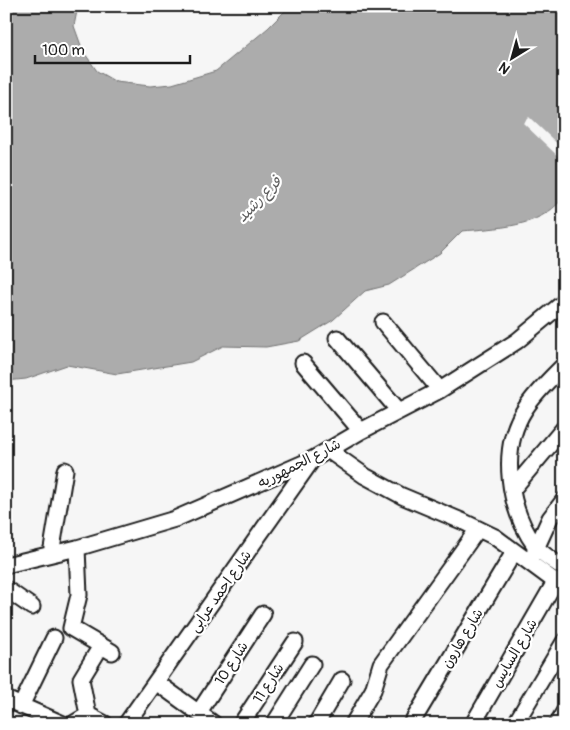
<svg xmlns="http://www.w3.org/2000/svg" width="570" height="730" font-family="Pangolin,'Playpen Sans Arabic',sans-serif">
  <style>
    .water { fill: #acacac; stroke: #727272 }
    .pier { fill: #f6f6f6 }
    .lines { fill: none; stroke-linecap: round; stroke-linejoin: round }
    .minor-casing { stroke: #1c1c1c; stroke-width: 19 }
    .minor { stroke: #fff; stroke-width: 15 }
    .labels { text-anchor: middle; stroke-width: 4.5; stroke-linejoin: round; paint-order: stroke }
    .street-label { font-size: 14px; fill: #1c1c1c; stroke: #fff }
    .water-label { font-size: 15px; font-style: italic; fill: #5d5d5d; stroke: #fff }
  </style>
  <rect width="100%" height="100%" fill="#f6f6f6"/>
  <filter id="ink" filterUnits="userSpaceOnUse"><feTurbulence type="fractalNoise" baseFrequency=".02" numOctaves="2"/><feDisplacementMap in="SourceGraphic" scale="10" xChannelSelector="R" yChannelSelector="G"/><feConvolveMatrix kernelMatrix="1 2 1 2 8 2 1 2 1" color-interpolation-filters="sRGB"/></filter>
  <g filter="url(#ink)">
    <path class="water" d="M 6,6 L 78,6 L 74,26 L 83,51 L 97,71 L 116,82 L 150,86 L 172,84 L 216,71 L 268,28 L 290,6 L 564,6 L 562,199 C 539,228 496,228 462,231 L 440,253 L 389,285 L 365,291 L 333,320 L 299,341 L 266,347 L 223,346 L 191,362 L 117,374 L 67,365 L 26,379 L 6,381 Z"/>
    <path class="pier" d="M 529,117 L 564,150 L 562,160 L 523,123 Z"/>
    <g class="lines">
      <defs>
        <path id="minor" d="M 383,322 L 440,390
          M 337,338 L 399,411
          M 303,363 L 361,431
          M 564,365 C 550,379 536,392 525,409 C 499,449 508,509 536,547 C 543,555 555,562 564,568
          M 328,450 L 365,476 L 402,496 L 464,522 L 495,537 L 564,588
          M 512,490 L 564,428
          M 77,548 L 79,595 L 71,628 L 112,652
          M 534,553 L 550,518 L 564,500
          M 51,554 L 65,470
          M 6,565 L 77,548 L 175,519 L 313,459 L 361,431 L 440,390 L 517,341 L 564,302
          M 6,589 L 32,607
          M 156,682 L 214,724
          M 6,699 L 63,724
          M 21,706 L 54,638
          M 199,712 L 263,614
          M 88,715 L 81,679 L 101,646
          M 73,724 L 88,715 L 105,724
          M 126,724 L 312,460
          M 241,724 L 295,642
          M 274,724 L 312,664
          M 316,724 L 342,680
          M 353,724 L 373,690 L 381,664 L 478,529
          M 411,724 L 514,552
          M 473,724 L 555,582
          M 515,724 L 564,642
          M 557,724 L 564,712"/>
      </defs>
      <use href="#minor" class="minor-casing"/>
      <use href="#minor" class="minor"/>
    </g>
  </g>
  <g class="labels">
    <g class="street-label">
      <text transform="translate(299 463) rotate(-27)" y="5">شارع الجمهوريه</text>
      <text transform="translate(220 591) rotate(-55)" y="5">شارع احمد عرابى</text>
      <text transform="translate(462 638) rotate(-59)" y="5">شارع هارون</text>
      <text transform="translate(514 653) rotate(-60)" y="5">شارع السايس</text>
      <text transform="translate(231 663) rotate(-57)" y="5">شارع 10</text>
      <text transform="translate(268 683) rotate(-57)" y="5">شارع 11</text>
    </g>
    <g class="water-label">
      <text transform="translate(259 199) rotate(-46)" y="5">فرع رشيد</text>
    </g>
  </g>
  <rect width="570" height="730" fill="none" stroke="#fff" stroke-width="25"/>
  <rect x="12" y="12" width="545" height="705" fill="none" stroke="#1c1c1c" stroke-width="2" filter="url(#ink)"/>
  <g transform="translate(512 58) rotate(217)" stroke="#ffffff" stroke-width="4" paint-order="stroke">
  <path d="M0-4L9 19L0 12L-9 19Z" fill="#1c1c1c"/>
  <text y="-8" font-size="14" font-weight="bold" text-anchor="middle" fill="#1c1c1c">N</text>
  </g>
  <path d="M35 55v8h155v-8" fill="none" stroke="#1c1c1c" stroke-width="2.5"/>
  <text x="42" y="55" font-size="15" fill="#1c1c1c" stroke="#ffffff" stroke-width="4" paint-order="stroke">100 m</text>
</svg>
